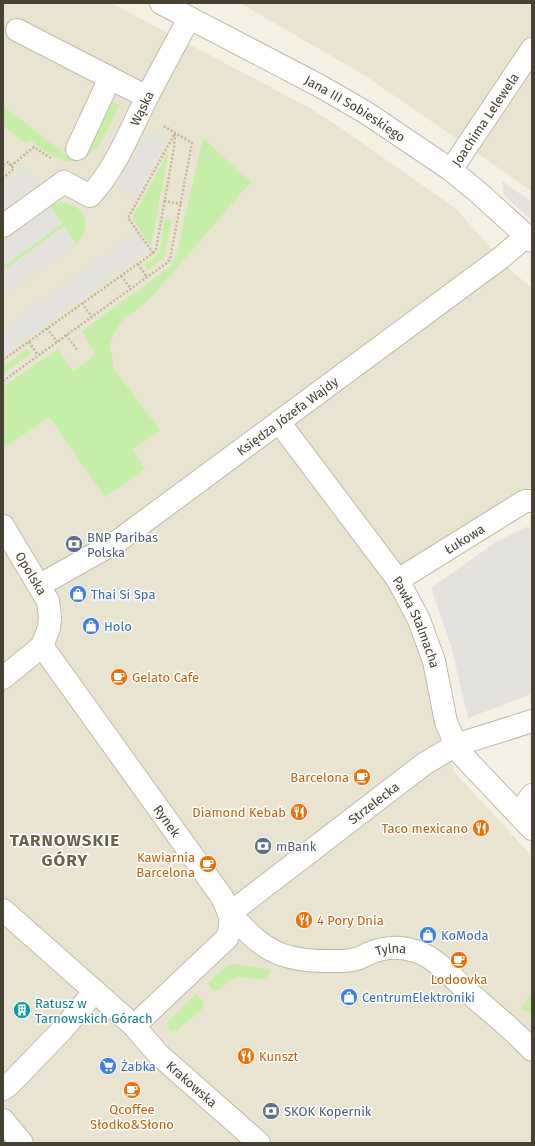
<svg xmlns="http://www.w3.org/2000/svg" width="535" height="1146" font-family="'Fira Sans',sans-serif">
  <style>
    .residential { fill: #e9e4d2 }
    .green { fill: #c7eea8 }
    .parking { fill: #e4e2dd }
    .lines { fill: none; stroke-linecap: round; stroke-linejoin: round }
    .minor-casing { stroke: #c1baa6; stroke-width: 24 }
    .path { stroke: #c4b895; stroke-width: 2.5; stroke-dasharray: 2 2; stroke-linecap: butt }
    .minor { stroke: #fff; stroke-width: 22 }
    .labels { text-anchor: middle; stroke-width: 3; stroke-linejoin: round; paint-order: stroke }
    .street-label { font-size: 13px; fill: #474133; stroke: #fff }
    .service-label { font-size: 13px; fill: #4e5e75; stroke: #fff; text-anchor: start }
    .shop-label { font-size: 13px; fill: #366cbe; stroke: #fff; text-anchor: start }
    .food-label { font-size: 13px; fill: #c56008; stroke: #fff; text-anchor: end }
    .culture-label { font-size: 13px; fill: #0d838f; stroke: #fff; text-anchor: start }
    .district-label { font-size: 17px; font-weight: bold; letter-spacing: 1px; fill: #6b6149; stroke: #fff }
  </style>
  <rect width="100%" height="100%" fill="#f4f1e4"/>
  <path class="residential" d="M 3,3 L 111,3 L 308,107 L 338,126 L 455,208 L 514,273 L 532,288 L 532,488 L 530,487 L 407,566 L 454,772 L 532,856 L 532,1143 L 3,1143 Z
    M 240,3 L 532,3 L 532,192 L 486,159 L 364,75 Z"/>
  <path class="green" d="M 111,101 L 120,105 C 106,131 92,178 52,156 C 44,152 37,145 30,140 L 25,143 L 3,126 L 3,106 L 64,153 L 63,154 L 79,158 Z
    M 203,138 L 251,182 L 148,301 L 121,322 L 113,335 L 110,345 L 114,369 L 160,430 L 133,450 L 145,469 L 105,497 L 49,417 L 3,449 L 3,387 L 57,349 L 73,371 L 96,354 L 82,331 L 171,266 L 176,256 Z
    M 169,151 L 151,246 L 132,218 Z
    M 60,202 C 84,203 94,227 77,244 L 64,226 L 3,271 L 3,267 L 62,224 L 50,206 Z
    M 165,219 L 172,220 L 165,254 L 163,258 L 148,270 L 144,265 L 159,253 Z
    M 27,349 L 31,354 L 3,374 L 3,366 Z
    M 234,964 L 272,969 C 264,987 252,976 238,977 C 227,979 224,990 217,990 C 212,991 210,987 208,983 C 216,975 222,967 234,964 Z
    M 196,993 L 204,1003 L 202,1009 L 176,1031 L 171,1032 L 167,1027 L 168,1021 Z
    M 532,993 L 532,1015 L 520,1008 Z"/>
  <path class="parking" d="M 148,132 L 166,142 L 136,198 L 117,187 Z
    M 23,168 L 36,178 L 36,184 L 3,208 L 3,182 Z
    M 502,181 L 532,202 L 532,221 L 503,194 Z
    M 49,206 L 62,223 L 3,266 L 3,239 Z
    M 64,227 L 77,244 L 3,297 L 3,272 Z
    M 135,233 L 148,251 L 3,355 L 3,329 Z
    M 526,527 L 532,528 L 532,694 L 468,718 L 451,646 L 431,588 L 496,542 Z"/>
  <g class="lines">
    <defs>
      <g id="minor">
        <path id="s1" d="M 161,3 L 318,85 L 365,112 L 451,170 L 479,193 L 532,241"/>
        <path d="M 17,30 L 147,97"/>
        <path d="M 77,149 L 110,78"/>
        <path id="s2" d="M 451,170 L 532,49"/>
        <path id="s3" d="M 3,226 L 64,182 L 90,196 C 116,168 129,133 146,99 C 160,72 175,45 189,18"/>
        <path id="s4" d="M 279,422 L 398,580 L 419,620 L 434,661 L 446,722 L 456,745 L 462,755 L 532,829"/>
        <path id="s5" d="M 3,526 L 48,601 L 50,617 L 49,628 L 42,646 L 3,678"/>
        <path id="s6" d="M 398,580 L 525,501 L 532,501"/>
        <path id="s7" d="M 40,585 L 118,541 L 502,257 L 526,236"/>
        <path id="s8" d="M 42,646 L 222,897 C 229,913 234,920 227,938 L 134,1026"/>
        <path d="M 518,814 L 532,795"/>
        <path id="s9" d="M 3,910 L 134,1026 L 158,1054 L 259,1143"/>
        <path id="s10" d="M 230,913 L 424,764 L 456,745 L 532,721"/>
        <path id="s11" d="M 230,913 C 260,948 279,961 326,961 C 336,961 347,962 356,959 C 361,958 365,955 370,953 C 384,947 400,946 415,951 C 437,957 457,983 474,997 C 494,1015 514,1030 532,1050"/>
        <path d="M 3,1089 L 9,1085 L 63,1029 L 95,991"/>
        <path d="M 3,1120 L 22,1143"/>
      </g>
    </defs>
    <use href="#minor" class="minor-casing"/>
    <path class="path" d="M 3,165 L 8,162 L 14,169 L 3,178
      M 11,166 L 34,147 L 52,159
      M 164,201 L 181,204
      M 153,253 L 156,249 L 174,148 L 175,134
      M 138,264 L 147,277
      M 121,276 L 131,289
      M 82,303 L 92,317
      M 47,328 L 57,342
      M 66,335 L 78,351
      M 29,342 L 38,355
      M 3,360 L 153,253 L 128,218 L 175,133
      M 3,381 L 147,277 L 167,263 L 170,259 L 192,143 L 162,125"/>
    <use href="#minor" class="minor"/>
  </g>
  <defs>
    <symbol id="bank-disc" viewBox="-11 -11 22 22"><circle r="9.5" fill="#5c6f8a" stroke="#fff"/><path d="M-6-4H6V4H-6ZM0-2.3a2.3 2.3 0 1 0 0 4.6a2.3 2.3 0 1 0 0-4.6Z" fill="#fff"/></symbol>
    <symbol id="shop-disc" viewBox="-11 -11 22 22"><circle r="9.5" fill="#3f7fe0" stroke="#fff"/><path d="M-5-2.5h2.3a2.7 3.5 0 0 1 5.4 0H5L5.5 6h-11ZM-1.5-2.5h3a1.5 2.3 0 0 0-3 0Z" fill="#fff"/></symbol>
    <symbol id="cafe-disc" viewBox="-11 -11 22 22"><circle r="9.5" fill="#e8710a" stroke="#fff"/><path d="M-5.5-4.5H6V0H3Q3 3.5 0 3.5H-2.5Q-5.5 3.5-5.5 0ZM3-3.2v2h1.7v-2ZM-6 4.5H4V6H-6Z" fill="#fff"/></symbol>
    <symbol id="restaurant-disc" viewBox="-11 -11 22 22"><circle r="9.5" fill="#e8710a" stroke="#fff"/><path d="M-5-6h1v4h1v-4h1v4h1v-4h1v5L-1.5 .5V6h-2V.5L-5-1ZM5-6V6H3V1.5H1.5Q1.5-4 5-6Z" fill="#fff"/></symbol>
    <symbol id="building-disc" viewBox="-11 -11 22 22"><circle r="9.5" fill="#0f9aa8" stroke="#fff"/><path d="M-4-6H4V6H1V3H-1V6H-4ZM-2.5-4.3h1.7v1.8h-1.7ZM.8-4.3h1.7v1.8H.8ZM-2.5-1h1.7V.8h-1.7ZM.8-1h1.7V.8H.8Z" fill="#fff"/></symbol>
    <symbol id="supermarket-disc" viewBox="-11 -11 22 22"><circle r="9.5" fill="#3f7fe0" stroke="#fff"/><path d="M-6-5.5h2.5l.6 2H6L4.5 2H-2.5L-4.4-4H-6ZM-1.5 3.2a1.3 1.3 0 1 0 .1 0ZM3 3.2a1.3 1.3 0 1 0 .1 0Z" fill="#fff"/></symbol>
  </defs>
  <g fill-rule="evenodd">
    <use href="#bank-disc" x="64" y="534" width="20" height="20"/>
    <use href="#shop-disc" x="68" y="584" width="20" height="20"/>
    <use href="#shop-disc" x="81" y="616" width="20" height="20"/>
    <use href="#cafe-disc" x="109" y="667" width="20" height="20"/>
    <use href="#cafe-disc" x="352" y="767" width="20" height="20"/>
    <use href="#restaurant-disc" x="289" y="802" width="20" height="20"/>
    <use href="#restaurant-disc" x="471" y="818" width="20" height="20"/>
    <use href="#bank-disc" x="253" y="836" width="20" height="20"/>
    <use href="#cafe-disc" x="198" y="854" width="20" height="20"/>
    <use href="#restaurant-disc" x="294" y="910" width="20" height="20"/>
    <use href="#shop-disc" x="418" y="925" width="20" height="20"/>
    <use href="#cafe-disc" x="449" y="950" width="20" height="20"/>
    <use href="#shop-disc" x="339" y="987" width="20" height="20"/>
    <use href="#building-disc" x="12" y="1000" width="20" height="20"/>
    <use href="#restaurant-disc" x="236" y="1046" width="20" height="20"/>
    <use href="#supermarket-disc" x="98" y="1056" width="20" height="20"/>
    <use href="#cafe-disc" x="122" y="1080" width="20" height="20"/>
    <use href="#bank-disc" x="261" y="1101" width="20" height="20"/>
  </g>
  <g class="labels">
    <g class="street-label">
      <text dy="5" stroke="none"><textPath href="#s3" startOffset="207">Wąska</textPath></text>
      <text dy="5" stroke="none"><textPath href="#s1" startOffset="221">Jana III Sobieskiego</textPath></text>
      <text dy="5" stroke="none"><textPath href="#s2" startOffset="61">Joachima Lelewela</textPath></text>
      <text dy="5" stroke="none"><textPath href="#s7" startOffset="300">Księdza Józefa Wajdy</textPath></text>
      <text dy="5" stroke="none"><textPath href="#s6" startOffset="78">Łukowa</textPath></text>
      <text dy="5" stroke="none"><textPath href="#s5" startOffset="55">Opolska</textPath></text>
      <text dy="5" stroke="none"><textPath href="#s4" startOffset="244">Pawła Stalmacha</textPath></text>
      <text dy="5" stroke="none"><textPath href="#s10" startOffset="181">Strzelecka</textPath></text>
      <text dy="5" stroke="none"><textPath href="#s8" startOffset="215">Rynek</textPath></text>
      <text dy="5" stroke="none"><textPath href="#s11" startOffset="179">Tylna</textPath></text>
      <text dy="5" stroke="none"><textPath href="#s9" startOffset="257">Krakowska</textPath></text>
    </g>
    <g class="service-label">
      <text x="87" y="542">BNP Paribas<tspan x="87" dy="15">Polska</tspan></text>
      <text x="276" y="851">mBank</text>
      <text x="284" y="1116">SKOK Kopernik</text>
    </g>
    <g class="shop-label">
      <text x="91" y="599">Thai Si Spa</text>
      <text x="104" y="631">Holo</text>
      <text x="441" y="940">KoModa</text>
      <text x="362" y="1002">CentrumElektroniki</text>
      <text x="121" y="1071">Żabka</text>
    </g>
    <g class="food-label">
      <text x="132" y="682" text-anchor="start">Gelato Cafe</text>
      <text x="349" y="782">Barcelona</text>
      <text x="286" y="817">Diamond Kebab</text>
      <text x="468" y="833">Taco mexicano</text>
      <text x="195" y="862">Kawiarnia<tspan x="195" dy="15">Barcelona</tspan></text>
      <text x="317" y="925" text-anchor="start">4 Pory Dnia</text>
      <text x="459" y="984" text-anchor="middle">Lodoovka</text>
      <text x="259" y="1061" text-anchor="start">Kunszt</text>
      <text x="132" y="1114" text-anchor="middle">Qcoffee<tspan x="132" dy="15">Słodko&amp;Słono</tspan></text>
    </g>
    <g class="culture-label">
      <text x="35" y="1008">Ratusz w<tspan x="35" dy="15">Tarnowskich Górach</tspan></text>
    </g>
    <g class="district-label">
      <text x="65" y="846">TARNOWSKIE<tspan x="65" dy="20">GÓRY</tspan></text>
    </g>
  </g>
  <rect width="535" height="1146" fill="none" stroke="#474133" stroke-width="8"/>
</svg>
